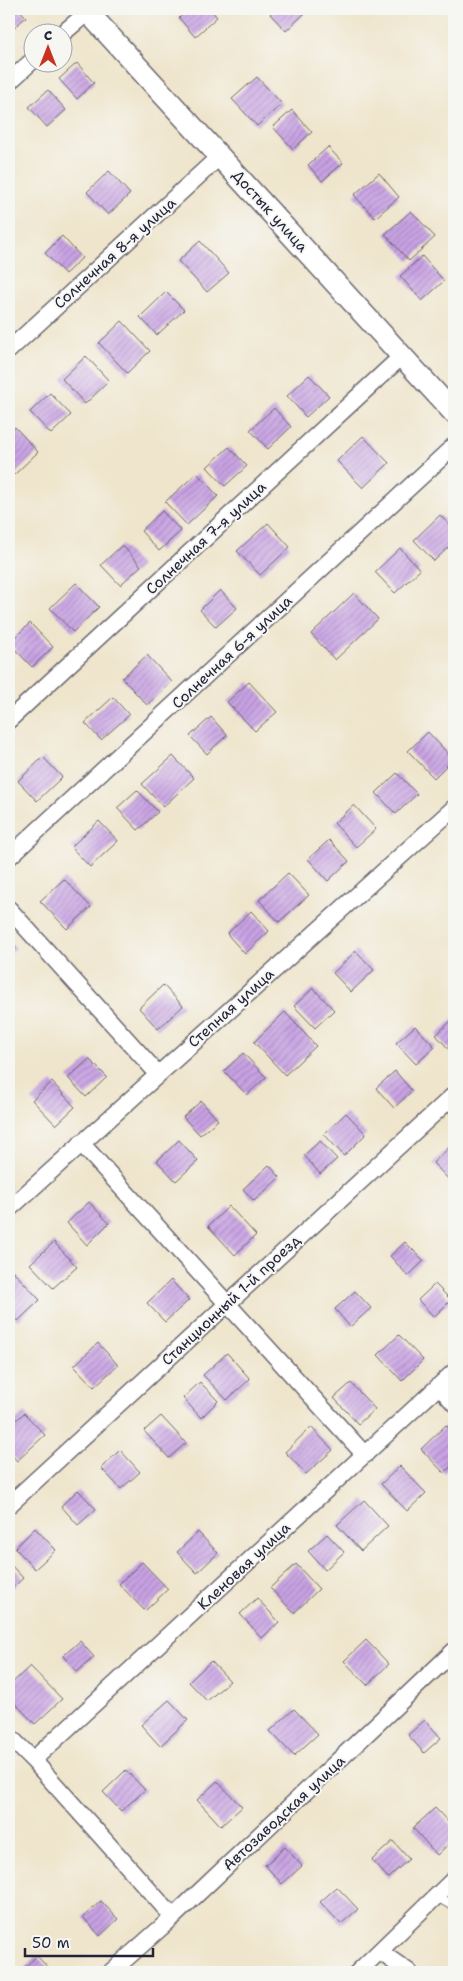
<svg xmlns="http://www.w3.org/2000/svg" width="463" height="1981" font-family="'Shantell Sans',sans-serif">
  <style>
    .building { fill: url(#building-hatch) }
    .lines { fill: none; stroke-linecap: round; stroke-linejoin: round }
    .service-casing { stroke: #6a666e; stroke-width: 11 }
    .minor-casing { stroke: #6a666e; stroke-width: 19 }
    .tertiary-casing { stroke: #6a666e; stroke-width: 24 }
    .service { stroke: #fff; stroke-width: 9 }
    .minor { stroke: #fff; stroke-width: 16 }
    .tertiary { stroke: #fff; stroke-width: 21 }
    .labels { text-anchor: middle; stroke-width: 4; stroke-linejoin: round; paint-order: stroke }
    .street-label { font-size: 15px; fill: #22223b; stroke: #f6f6f2 }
  </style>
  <defs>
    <pattern id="building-hatch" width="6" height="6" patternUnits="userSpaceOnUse" patternTransform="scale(1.25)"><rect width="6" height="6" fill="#c9a3e4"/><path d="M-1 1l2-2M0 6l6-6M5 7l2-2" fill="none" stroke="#a384ba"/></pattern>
  </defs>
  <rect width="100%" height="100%" fill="#f6f6f2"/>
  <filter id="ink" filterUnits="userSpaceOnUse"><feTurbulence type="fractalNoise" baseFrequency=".02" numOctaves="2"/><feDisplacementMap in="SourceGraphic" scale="10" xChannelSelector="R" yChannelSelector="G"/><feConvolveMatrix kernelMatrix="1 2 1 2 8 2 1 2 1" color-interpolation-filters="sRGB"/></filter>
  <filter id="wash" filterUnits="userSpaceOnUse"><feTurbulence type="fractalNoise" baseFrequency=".0096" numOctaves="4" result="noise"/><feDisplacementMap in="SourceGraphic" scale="20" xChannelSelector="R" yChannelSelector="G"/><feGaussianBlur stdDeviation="1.12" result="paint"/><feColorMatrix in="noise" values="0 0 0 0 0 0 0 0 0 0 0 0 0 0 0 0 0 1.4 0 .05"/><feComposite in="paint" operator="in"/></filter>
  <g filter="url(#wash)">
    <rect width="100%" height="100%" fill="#efe5cc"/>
    <g id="blocks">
      <path class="building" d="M 9,9 L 19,9 L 26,17 L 9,32 Z
        M 190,9 L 210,9 L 217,17 L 195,37 L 179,18 Z
        M 275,9 L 299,9 L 304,14 L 286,31 L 270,14 Z
        M 77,63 L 94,83 L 77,99 L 59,79 Z
        M 257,77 L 282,104 L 257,126 L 232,99 Z
        M 48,90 L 66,110 L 47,127 L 29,107 Z
        M 292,110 L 312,132 L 293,149 L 273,127 Z
        M 328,147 L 343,163 L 322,181 L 308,165 Z
        M 109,171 L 130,194 L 108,215 L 87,192 Z
        M 379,173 L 399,197 L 375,218 L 354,195 Z
        M 411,211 L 435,237 L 409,261 L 385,234 Z
        M 62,236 L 82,258 L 65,274 L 45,253 Z
        M 200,241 L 229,273 L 207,292 L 178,261 Z
        M 422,256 L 444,281 L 422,301 L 400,276 Z
        M 166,292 L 184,310 L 157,335 L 140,317 Z
        M 122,321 L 150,351 L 127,373 L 99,343 Z
        M 86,356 L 109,381 L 85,404 L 62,379 Z
        M 309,375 L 329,396 L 306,417 L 287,396 Z
        M 50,393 L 71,415 L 51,434 L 30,412 Z
        M 274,408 L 291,427 L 268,449 L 250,430 Z
        M 15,427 L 38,452 L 14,475 L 9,469 L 9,433 Z
        M 363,436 L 389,463 L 363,488 L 337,461 Z
        M 229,447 L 247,466 L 225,486 L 207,467 Z
        M 197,473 L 218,496 L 187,525 L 165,502 Z
        M 162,511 L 181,531 L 159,551 L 141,531 Z
        M 440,515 L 454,530 L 454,542 L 434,561 L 414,540 Z
        M 268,523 L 290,547 L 260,575 L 237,551 Z
        M 122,545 L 141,566 L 120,585 L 101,565 Z
        M 400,548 L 420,570 L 395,593 L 375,572 Z
        M 76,583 L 99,607 L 73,632 L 50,608 Z
        M 220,590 L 237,608 L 216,627 L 200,610 Z
        M 354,593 L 378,619 L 335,660 L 311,634 Z
        M 30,623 L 53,647 L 32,667 L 9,643 Z
        M 147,655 L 172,682 L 147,705 L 122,678 Z
        M 249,682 L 277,712 L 255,731 L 227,702 Z
        M 113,697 L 129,715 L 101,740 L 85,723 Z
        M 211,717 L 227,735 L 207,754 L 190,736 Z
        M 428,732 L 453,759 L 434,778 L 408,751 Z
        M 173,756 L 194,778 L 163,807 L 142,784 Z
        M 43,757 L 62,777 L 37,801 L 18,781 Z
        M 397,773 L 417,794 L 396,814 L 376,793 Z
        M 137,790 L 158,812 L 138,830 L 117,808 Z
        M 354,805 L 376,829 L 356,847 L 334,823 Z
        M 99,821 L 118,841 L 90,867 L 71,847 Z
        M 329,840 L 349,861 L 328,881 L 308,859 Z
        M 288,873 L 309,895 L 279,922 L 259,900 Z
        M 64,879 L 91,907 L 67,929 L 40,901 Z
        M 251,911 L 269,931 L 245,954 L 227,934 Z
        M 9,941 L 16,948 L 9,955 Z
        M 356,951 L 374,970 L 351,992 L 333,973 Z
        M 163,985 L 183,1006 L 158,1029 L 139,1008 Z
        M 313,988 L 334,1010 L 315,1028 L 294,1006 Z
        M 285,1012 L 316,1046 L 285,1075 L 254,1042 Z
        M 454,1018 L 454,1055 L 436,1035 Z
        M 415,1026 L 435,1047 L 416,1064 L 396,1043 Z
        M 243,1053 L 266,1077 L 247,1095 L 224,1071 Z
        M 89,1059 L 107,1077 L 86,1097 L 68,1078 Z
        M 395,1071 L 412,1091 L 394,1108 L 376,1088 Z
        M 52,1082 L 75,1107 L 56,1125 L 32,1100 Z
        M 201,1101 L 218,1120 L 200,1135 L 183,1117 Z
        M 346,1113 L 366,1134 L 344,1156 L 324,1134 Z
        M 179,1140 L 198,1161 L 176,1181 L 157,1161 Z
        M 320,1141 L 337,1159 L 320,1174 L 304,1155 Z
        M 454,1143 L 454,1185 L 433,1163 Z
        M 269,1165 L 280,1177 L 254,1201 L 243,1189 Z
        M 89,1202 L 109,1223 L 87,1245 L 67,1223 Z
        M 229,1206 L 256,1235 L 235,1255 L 208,1226 Z
        M 54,1242 L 77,1267 L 53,1288 L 30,1264 Z
        M 405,1242 L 424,1261 L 408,1276 L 390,1256 Z
        M 12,1270 L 40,1300 L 18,1321 L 9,1310 L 9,1273 Z
        M 171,1280 L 189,1300 L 165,1322 L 147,1303 Z
        M 435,1284 L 451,1300 L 434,1317 L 418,1300 Z
        M 355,1291 L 371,1308 L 350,1327 L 335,1309 Z
        M 399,1335 L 423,1360 L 402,1381 L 378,1355 Z
        M 98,1343 L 118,1365 L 94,1387 L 74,1366 Z
        M 227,1353 L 250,1379 L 227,1400 L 203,1375 Z
        M 200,1382 L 218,1401 L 201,1418 L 183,1398 Z
        M 351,1383 L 375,1409 L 358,1424 L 334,1398 Z
        M 24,1413 L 45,1435 L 17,1461 L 9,1452 L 9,1427 Z
        M 161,1416 L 186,1443 L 169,1458 L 144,1431 Z
        M 446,1425 L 454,1433 L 454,1463 L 444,1473 L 421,1449 Z
        M 311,1427 L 333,1450 L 306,1474 L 285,1452 Z
        M 120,1450 L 140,1472 L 121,1489 L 101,1468 Z
        M 400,1466 L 426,1493 L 407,1511 L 381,1484 Z
        M 78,1490 L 96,1509 L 78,1525 L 61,1506 Z
        M 364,1500 L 388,1526 L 361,1551 L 337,1525 Z
        M 35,1528 L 56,1550 L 35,1569 L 15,1548 Z
        M 198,1532 L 218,1553 L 197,1573 L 177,1552 Z
        M 327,1534 L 344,1552 L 325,1570 L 308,1551 Z
        M 142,1562 L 168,1589 L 145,1611 L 119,1584 Z
        M 9,1563 L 23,1578 L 9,1592 Z
        M 296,1564 L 319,1589 L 294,1613 L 270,1588 Z
        M 257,1598 L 279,1622 L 262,1638 L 240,1614 Z
        M 366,1640 L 389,1664 L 367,1685 L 344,1661 Z
        M 80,1641 L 94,1657 L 77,1672 L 63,1656 Z
        M 211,1661 L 230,1681 L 207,1701 L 189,1682 Z
        M 30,1666 L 62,1699 L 35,1724 L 9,1697 L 9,1686 Z
        M 169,1700 L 188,1720 L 160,1746 L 141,1725 Z
        M 294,1709 L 318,1734 L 294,1756 L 270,1731 Z
        M 425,1720 L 441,1738 L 424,1753 L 408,1735 Z
        M 126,1770 L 145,1790 L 121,1811 L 103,1792 Z
        M 217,1781 L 242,1807 L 221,1826 L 197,1800 Z
        M 435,1808 L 454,1828 L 454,1839 L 437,1855 L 413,1828 Z
        M 393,1841 L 409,1859 L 388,1878 L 372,1860 Z
        M 285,1847 L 302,1866 L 282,1884 L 265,1865 Z
        M 337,1887 L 358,1909 L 341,1924 L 320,1902 Z
        M 101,1901 L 118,1919 L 100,1936 L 83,1917 Z
        M 37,1956 L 52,1972 L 20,1972 Z"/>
    </g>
  </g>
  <g filter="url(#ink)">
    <use href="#blocks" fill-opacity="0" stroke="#6a666e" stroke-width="1"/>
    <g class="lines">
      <defs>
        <path id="service" d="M 436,1896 L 454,1906"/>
        <path id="minor" d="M 62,34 L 88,12
          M 9,82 L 32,61
          M 9,350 L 220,156
          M 9,720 L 402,356
          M 9,857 L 454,446
          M 9,909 L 158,1074
          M 81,1143 L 365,1455
          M 9,1209 L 454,808
          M 439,1386 L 454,1403
          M 9,1505 L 454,1095
          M 9,1736 L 33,1760 L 173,1917
          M 33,1760 L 454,1372
          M 380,1952 L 409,1972
          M 111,1972 L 173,1917 L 454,1651
          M 358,1972 L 454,1879"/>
        <path id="tertiary" d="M 85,9 L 454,413"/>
      </defs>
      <use href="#service" class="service-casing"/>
      <use href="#minor" class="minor-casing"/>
      <use href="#tertiary" class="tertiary-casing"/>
      <use href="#service" class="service"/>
      <use href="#minor" class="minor"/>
      <use href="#tertiary" class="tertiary"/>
    </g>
  </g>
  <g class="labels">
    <g class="street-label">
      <text transform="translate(270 211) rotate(48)" y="5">Достык улица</text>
      <text transform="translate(115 253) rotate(-42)" y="5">Солнечная 8-я улица</text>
      <text transform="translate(206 538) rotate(-43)" y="5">Солнечная 7-я улица</text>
      <text transform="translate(232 652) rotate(-43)" y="5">Солнечная 6-я улица</text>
      <text transform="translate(231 1008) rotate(-42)" y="5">Степная улица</text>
      <text transform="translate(231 1300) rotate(-43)" y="5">Станционный 1-й проезд</text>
      <text transform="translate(244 1566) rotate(-43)" y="5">Кленовая улица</text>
      <text transform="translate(284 1813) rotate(-43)" y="5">Автозаводская улица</text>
    </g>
  </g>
  <rect width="463" height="1981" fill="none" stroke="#f6f6f2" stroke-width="30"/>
  <g transform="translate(48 48)"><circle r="24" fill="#f6f6f2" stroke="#a1a1a9"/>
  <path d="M0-4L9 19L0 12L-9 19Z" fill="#c8321e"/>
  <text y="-8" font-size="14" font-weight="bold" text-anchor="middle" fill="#22223b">С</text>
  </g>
  <path d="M25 1948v8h128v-8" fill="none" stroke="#22223b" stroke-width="2.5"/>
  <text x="32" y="1948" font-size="15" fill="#22223b" stroke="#f6f6f2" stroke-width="4" paint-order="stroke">50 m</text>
</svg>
